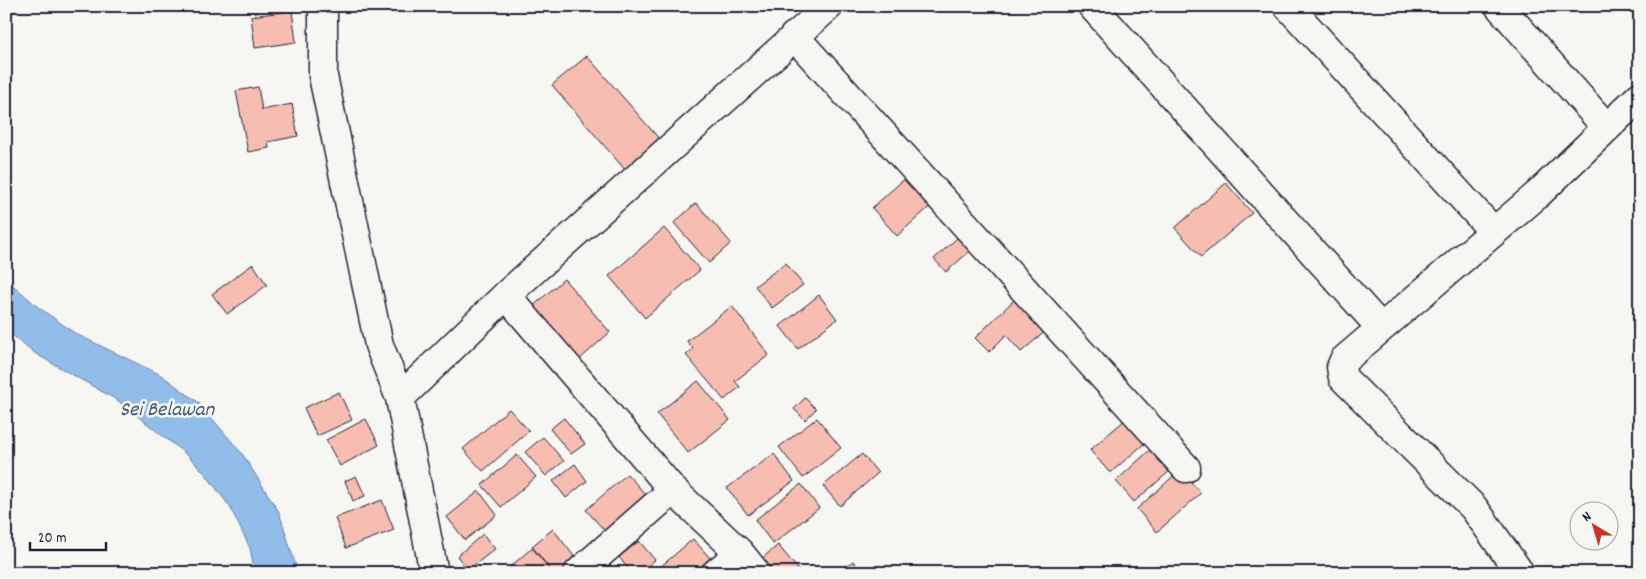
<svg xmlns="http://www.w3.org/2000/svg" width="1646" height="579" font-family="Dekko,sans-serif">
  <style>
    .water { fill: #90bdea; stroke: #647fa4 }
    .building { fill: #f8bdb1; stroke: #22223b }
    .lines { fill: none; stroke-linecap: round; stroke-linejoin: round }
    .street-casing { stroke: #22223b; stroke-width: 31 }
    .street { stroke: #f6f6f2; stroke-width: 28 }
    .labels { text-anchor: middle; stroke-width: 5; stroke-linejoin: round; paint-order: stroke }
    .water-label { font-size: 21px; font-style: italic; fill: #485878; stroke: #f6f6f2 }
  </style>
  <rect width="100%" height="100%" fill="#f6f6f2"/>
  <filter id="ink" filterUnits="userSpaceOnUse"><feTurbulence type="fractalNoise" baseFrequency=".02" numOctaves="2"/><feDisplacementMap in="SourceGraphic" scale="10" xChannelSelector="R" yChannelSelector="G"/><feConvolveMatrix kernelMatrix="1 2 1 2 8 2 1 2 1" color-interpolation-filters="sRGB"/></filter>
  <g filter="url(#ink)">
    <path class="water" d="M 6,6 L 19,6 L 6,21 Z
      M 6,279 L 38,307 L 76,334 L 161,375 L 199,403 L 243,455 L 279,512 L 298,573 L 255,573 L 250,548 L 230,507 L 204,472 L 187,455 L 117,400 L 36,354 L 6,330 Z"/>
    <path class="building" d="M 292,11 L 296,42 L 255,48 L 251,16 Z
      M 587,56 L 662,142 L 627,172 L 552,85 Z
      M 258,87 L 262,110 L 292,104 L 298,136 L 268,142 L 269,148 L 248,152 L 236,91 Z
      M 911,173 L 936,201 L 897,236 L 872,208 Z
      M 1226,183 L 1252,213 L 1201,257 L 1175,228 Z
      M 696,203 L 731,243 L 709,263 L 674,223 Z
      M 664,228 L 700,270 L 645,318 L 609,276 Z
      M 957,238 L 970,251 L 946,272 L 934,259 Z
      M 786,263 L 803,285 L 772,308 L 755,286 Z
      M 253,264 L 267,285 L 227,314 L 212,294 Z
      M 564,279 L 610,332 L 579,360 L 532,307 Z
      M 819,295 L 837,319 L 798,349 L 780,326 Z
      M 1018,296 L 1048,329 L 1021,352 L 1006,335 L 989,352 L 975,338 Z
      M 732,306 L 769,355 L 735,381 L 740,387 L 724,400 L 686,355 L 693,349 L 687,341 Z
      M 698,381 L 730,420 L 688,453 L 657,414 Z
      M 339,392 L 352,420 L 317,436 L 304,408 Z
      M 805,398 L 816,409 L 805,420 L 794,409 Z
      M 509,409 L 529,431 L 483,471 L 463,449 Z
      M 564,418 L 585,444 L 571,454 L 550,429 Z
      M 817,418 L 841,448 L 803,478 L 779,447 Z
      M 366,419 L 379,445 L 340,466 L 326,440 Z
      M 1126,419 L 1145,443 L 1110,473 L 1090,450 Z
      M 543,437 L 564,461 L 546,476 L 525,452 Z
      M 1152,448 L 1171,470 L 1134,502 L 1116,481 Z
      M 774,454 L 794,481 L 748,515 L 727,488 Z
      M 862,454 L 878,473 L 840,506 L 823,486 Z
      M 517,455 L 536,477 L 501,507 L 482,485 Z
      M 575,464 L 587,481 L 566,498 L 553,481 Z
      M 1180,470 L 1201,493 L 1157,532 L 1137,509 Z
      M 627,474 L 647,496 L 606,532 L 586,510 Z
      M 356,476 L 365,496 L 353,501 L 345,481 Z
      M 801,484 L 819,508 L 773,544 L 755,520 Z
      M 479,491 L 497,515 L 465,540 L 447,517 Z
      M 382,500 L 394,530 L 346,548 L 335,518 Z
      M 553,529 L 576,559 L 559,573 L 553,573 L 532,546 Z
      M 483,534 L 495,549 L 468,570 L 457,556 Z
      M 693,539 L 710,558 L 694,573 L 663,573 L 659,568 Z
      M 639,541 L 655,560 L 639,573 L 631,573 L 619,557 Z
      M 778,545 L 801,573 L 771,573 L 760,560 Z
      M 532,548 L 553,573 L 515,573 L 510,567 Z
      M 853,561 L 862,573 L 838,573 Z"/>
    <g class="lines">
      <defs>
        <path id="street" d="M 323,6 L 323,76 L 379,345 L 400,398 L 434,573
          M 1092,6 L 1381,328
          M 1288,6 L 1493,231
          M 1499,6 L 1607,128
          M 794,36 L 1186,468
          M 506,295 L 673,490 L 740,553 L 756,573
          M 400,398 L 506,295 L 829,6
          M 578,573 L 673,490
          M 716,573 L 740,553
          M 1520,573 L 1474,508 L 1343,378 L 1341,367 L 1344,360 L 1537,195 L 1640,96"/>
      </defs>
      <use href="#street" class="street-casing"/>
      <use href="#street" class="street"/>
    </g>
  </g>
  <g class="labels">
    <g class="water-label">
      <text x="167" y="415">Sei Belawan</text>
    </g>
  </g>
  <rect width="1646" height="579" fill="none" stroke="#f6f6f2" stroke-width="25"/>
  <rect x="12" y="12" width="1621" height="554" fill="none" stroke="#22223b" stroke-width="2" filter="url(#ink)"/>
  <g transform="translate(1594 526) rotate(322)"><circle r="24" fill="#f6f6f2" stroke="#a1a1a9"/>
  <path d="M0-4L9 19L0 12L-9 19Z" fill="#c8321e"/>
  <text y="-8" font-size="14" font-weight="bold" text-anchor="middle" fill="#22223b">N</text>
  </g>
  <path d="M30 542v8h76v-8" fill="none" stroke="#22223b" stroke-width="2.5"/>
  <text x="38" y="542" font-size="15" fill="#22223b" stroke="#f6f6f2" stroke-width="4" paint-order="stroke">20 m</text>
</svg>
